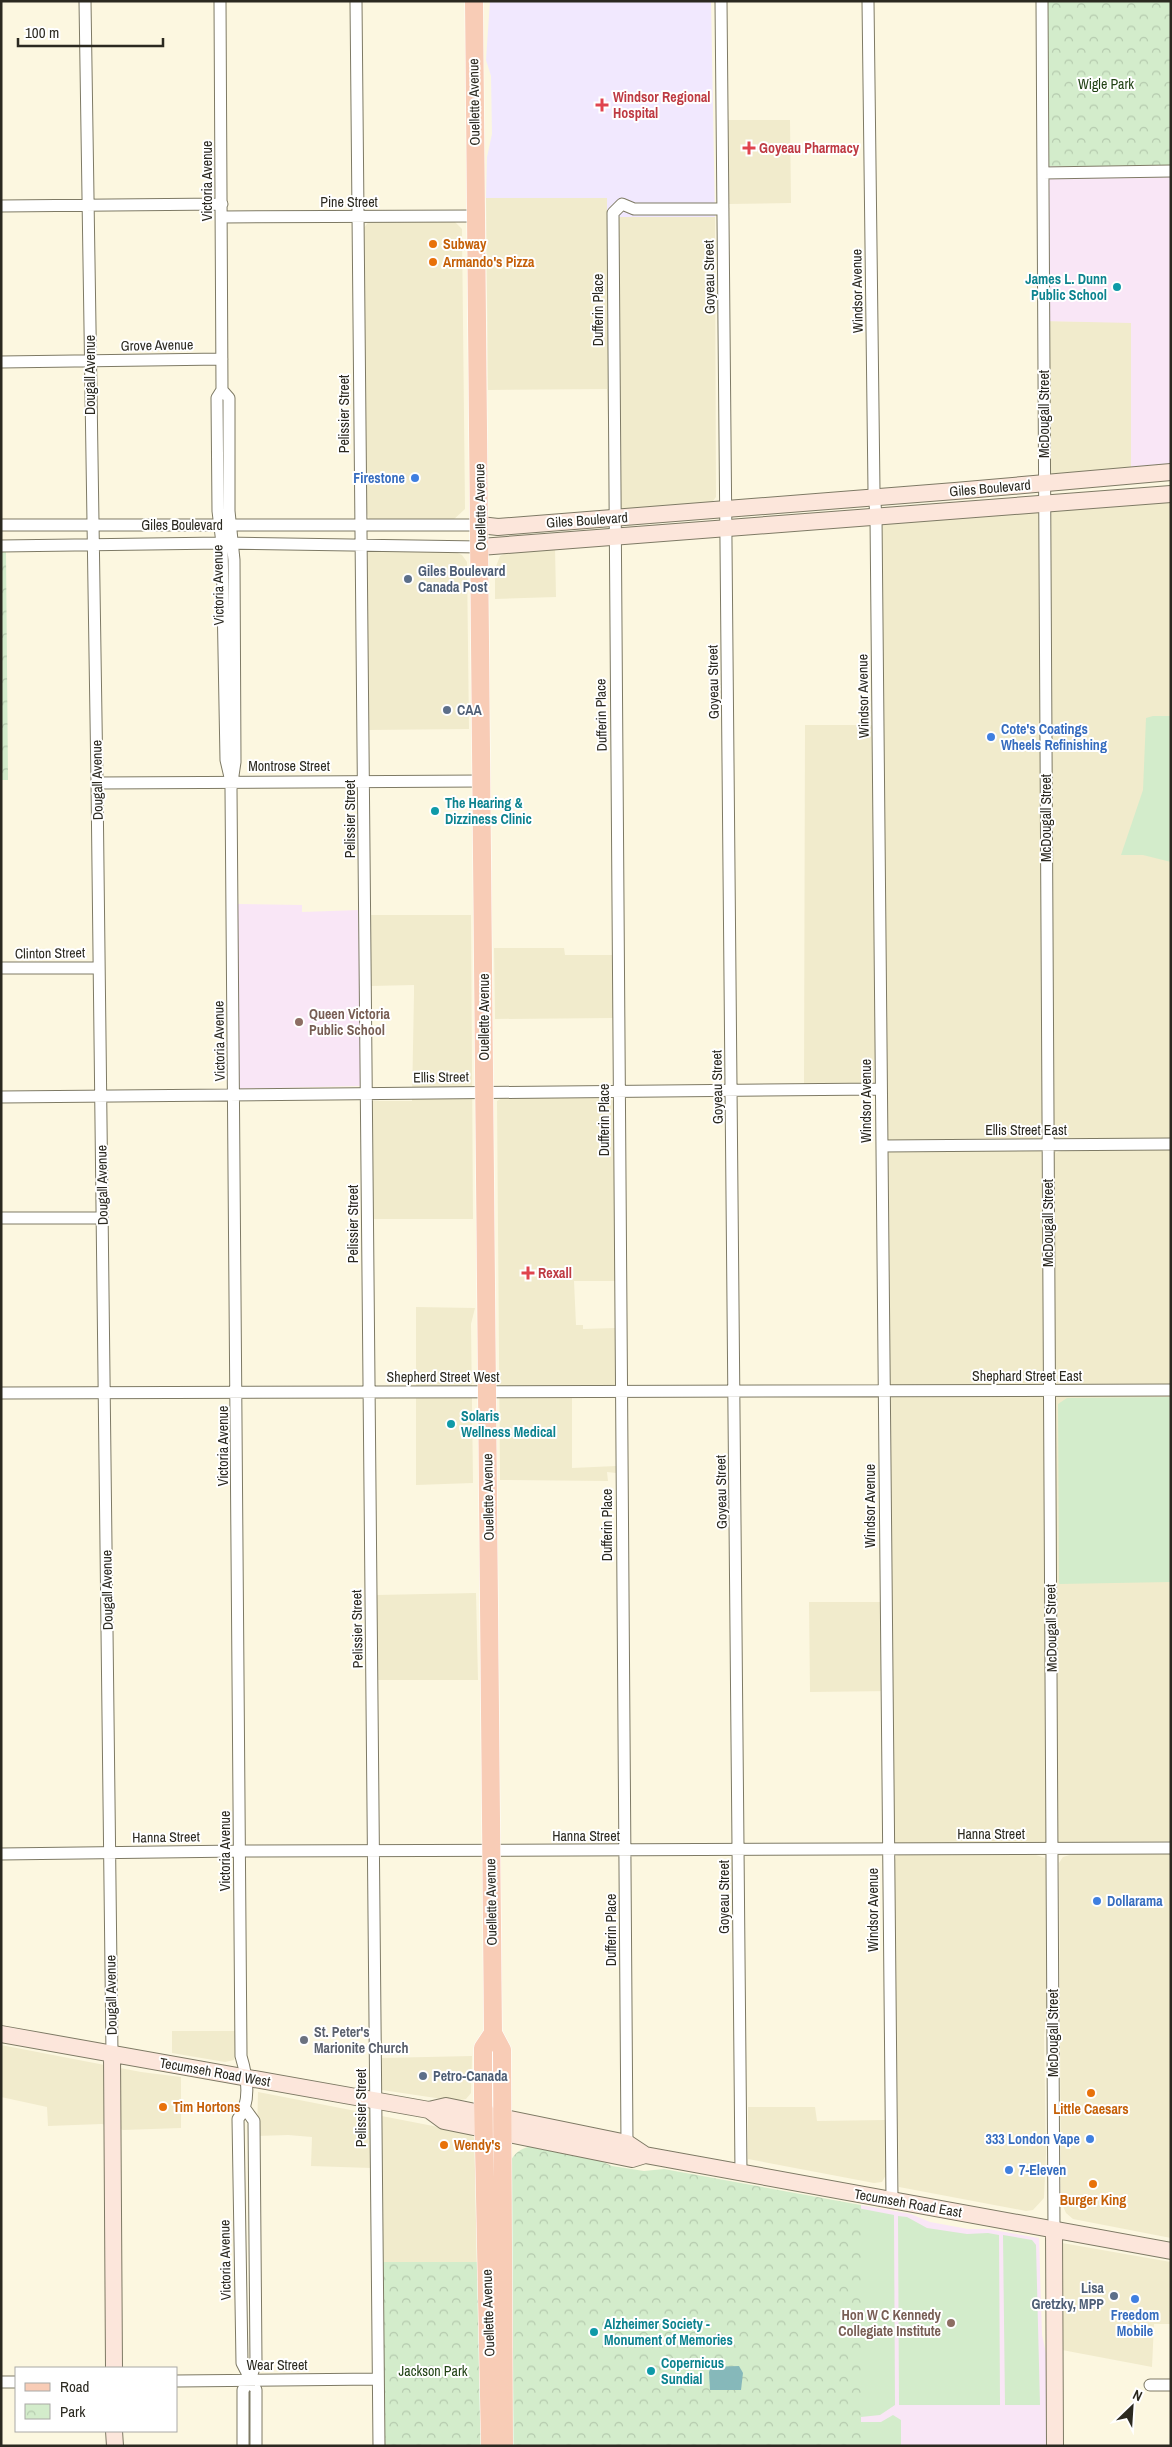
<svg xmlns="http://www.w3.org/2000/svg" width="1172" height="2447" font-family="'Archivo Narrow',sans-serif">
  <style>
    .built { fill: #f1ebcc }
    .education { fill: #f9e6f6 }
    .medical { fill: #f1e8fe }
    .green { fill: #d3eccb }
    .park { fill: url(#park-crowns) }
    .water { fill: #86b8ba }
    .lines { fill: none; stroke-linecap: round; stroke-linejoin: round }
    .street-casing { stroke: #7e7a65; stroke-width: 13 }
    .secondary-casing { stroke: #7e7a65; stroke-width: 18 }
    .primary-casing { stroke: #fff; stroke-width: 19 }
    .street { stroke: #fff; stroke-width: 11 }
    .secondary { stroke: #fce6db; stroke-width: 16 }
    .primary { stroke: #f8ccb6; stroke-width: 18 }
    .health-dot { fill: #e0444e; stroke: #fff; stroke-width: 2 }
    .food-dot { fill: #e8710a; stroke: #fff; stroke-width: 2 }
    .culture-dot { fill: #0f9aa8; stroke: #fff; stroke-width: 2 }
    .shop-dot { fill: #3f7fe0; stroke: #fff; stroke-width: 2 }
    .service-dot { fill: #5c6f8a; stroke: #fff; stroke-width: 2 }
    .education-dot { fill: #8d6e63; stroke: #fff; stroke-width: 2 }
    .worship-dot { fill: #6b7280; stroke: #fff; stroke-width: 2 }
    .labels { text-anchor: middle; stroke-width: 4; stroke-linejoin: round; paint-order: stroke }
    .park-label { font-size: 14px; fill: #214214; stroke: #fff }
    .health-label { font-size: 14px; font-weight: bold; fill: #be3a42; stroke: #fff; text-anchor: start }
    .street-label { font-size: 14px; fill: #2b2920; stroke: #fff }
    .food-label { font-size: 14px; font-weight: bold; fill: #c56008; stroke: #fff; text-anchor: start }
    .culture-label { font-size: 14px; font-weight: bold; fill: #0d838f; stroke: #fff; text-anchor: start }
    .shop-label { font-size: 14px; font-weight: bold; fill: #366cbe; stroke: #fff; text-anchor: start }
    .service-label { font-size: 14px; font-weight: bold; fill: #4e5e75; stroke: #fff; text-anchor: start }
    .education-label { font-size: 14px; font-weight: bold; fill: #785e54; stroke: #fff; text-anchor: start }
    .worship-label { font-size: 14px; font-weight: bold; fill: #5b616d; stroke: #fff; text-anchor: start }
  </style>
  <defs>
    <pattern id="park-crowns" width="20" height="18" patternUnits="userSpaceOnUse" patternTransform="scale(1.25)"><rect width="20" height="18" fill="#d3eccb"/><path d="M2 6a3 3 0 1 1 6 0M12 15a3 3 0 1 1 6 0" fill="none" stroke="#b5caae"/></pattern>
  </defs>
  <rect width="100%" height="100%" fill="#fcf7e0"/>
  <path class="built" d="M 728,120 L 790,120 L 791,203 L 728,204 Z
    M 486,198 L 607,198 L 607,217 L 715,217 L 716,497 L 713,501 L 707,505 L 611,512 L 607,389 L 488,390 Z
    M 370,220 L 454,221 L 462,229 L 465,509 L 452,521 L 377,521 L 369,519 L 366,510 L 363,229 Z
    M 1044,321 L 1131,322 L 1131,475 L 1045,483 Z
    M 1171,498 L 1171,1139 L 1055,1138 L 1056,1153 L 1061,1151 L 1171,1150 L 1171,1841 L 894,1845 L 891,1691 L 810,1692 L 809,1602 L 881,1602 L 887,1379 L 887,1086 L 804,1084 L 805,725 L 883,725 L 878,535 L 883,523 Z
    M 555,546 L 556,597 L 495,599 L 495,569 L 500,556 L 512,550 Z
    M 366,549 L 451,550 L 462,555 L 467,562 L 469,729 L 367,730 Z
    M 370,915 L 471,915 L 473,1219 L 373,1219 L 372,1101 L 412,1101 L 414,994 L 414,985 L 371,986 Z
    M 494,948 L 564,948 L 565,955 L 613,955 L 613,1018 L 495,1019 Z
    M 509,1094 L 605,1096 L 615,1102 L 615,1281 L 574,1281 L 576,1325 L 583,1325 L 583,1329 L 615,1328 L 617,1382 L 612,1397 L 572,1397 L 572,1468 L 616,1466 L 616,1473 L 607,1472 L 608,1481 L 500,1480 L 497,1101 Z
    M 416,1307 L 475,1308 L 471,1324 L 473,1483 L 416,1485 Z
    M 476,1593 L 478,1680 L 377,1680 L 376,1595 Z
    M 1171,1853 L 1171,2238 L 1073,2219 L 1066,2213 L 1061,2202 L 1059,1863 L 1063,1857 L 1073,1854 Z
    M 902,1854 L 1036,1855 L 1045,1858 L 1047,1862 L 1048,1995 L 1044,2036 L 1046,2153 L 1044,2198 L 1033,2210 L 1026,2211 L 899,2187 L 894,1864 L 896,1856 Z
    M 172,2031 L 236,2031 L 237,2052 L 234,2060 L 225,2062 L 172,2053 Z
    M 1,2045 L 141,2072 L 181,2077 L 181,2128 L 123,2130 L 102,2124 L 48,2126 L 47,2107 L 1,2097 Z
    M 472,2056 L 471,2093 L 466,2099 L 456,2101 L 382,2090 L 381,2058 Z
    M 258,2092 L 459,2131 L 468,2133 L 477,2140 L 481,2262 L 381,2262 L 381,2200 L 370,2200 L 371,2168 L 311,2166 L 312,2137 L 288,2135 L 257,2136 Z
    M 748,2107 L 815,2107 L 817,2121 L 885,2120 L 886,2175 L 882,2182 L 874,2183 L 748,2159 Z
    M 1062,2243 L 1171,2262 L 1171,2324 L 1154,2324 L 1152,2367 L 1062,2350 Z"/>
  <path class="education" d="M 1043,166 L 1171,169 L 1171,472 L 1131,475 L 1131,323 L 1044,321 Z
    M 237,904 L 302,905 L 302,912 L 359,910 L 361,1086 L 237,1089 Z
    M 861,2205 L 911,2214 L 930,2222 L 968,2229 L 988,2229 L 1039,2238 L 1042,2335 L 1049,2367 L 1049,2446 L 861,2446 Z"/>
  <path class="medical" d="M 490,1 L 711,1 L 715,217 L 607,217 L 607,198 L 486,198 L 487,157 L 492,134 L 491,76 L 486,60 Z"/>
  <path class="green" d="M 1153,716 L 1171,716 L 1171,862 L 1143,855 L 1121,855 L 1143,790 L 1146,718 Z
    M 1171,1397 L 1171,1582 L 1059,1584 L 1058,1404 L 1067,1398 Z
    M 847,2206 L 894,2215 L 895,2405 L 880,2415 L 861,2417 L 861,2312 Z
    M 898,2216 L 907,2217 L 927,2228 L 967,2234 L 988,2233 L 999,2235 L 1000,2405 L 899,2405 Z
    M 1003,2235 L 1032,2240 L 1036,2245 L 1040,2405 L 1005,2405 Z
    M 893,2415 L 901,2420 L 901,2446 L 861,2446 L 861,2422 L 881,2422 Z"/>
  <path class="park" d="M 1042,1 L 1171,1 L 1171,169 L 1043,166 Z
    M 1,551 L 6,551 L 8,780 L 1,780 Z
    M 532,2146 L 592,2157 L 612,2166 L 644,2171 L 664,2169 L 861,2205 L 861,2446 L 510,2446 L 510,2162 C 515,2152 522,2148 532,2146 Z
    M 381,2262 L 481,2262 L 484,2446 L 384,2446 Z"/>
  <path class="water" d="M 739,2366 L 743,2373 L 741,2390 L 710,2390 L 709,2372 L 711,2367 Z"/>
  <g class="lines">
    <defs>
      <path id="street" d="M 85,1 L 97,783 L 112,2054
        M 220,1 L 222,390 L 217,398 L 218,511 L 222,543 L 226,760 L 230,777
        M 356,1 L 379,2446
        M 721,1 L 741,2173
        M 868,1 L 874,490 L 876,517 L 892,2200
        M 1042,1 L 1054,2230
        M 1043,173 L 1171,171
        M 1,206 L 222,204
        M 222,217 L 476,216
        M 1,362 L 222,359
        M 222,390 L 229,398 L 229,511 L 234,560 L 235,762 L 231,789 L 241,2056 C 247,2076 252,2102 238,2119 L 242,2363 L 256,2390 L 256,2446
        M 1,525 L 480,525
        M 1,546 L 222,543 L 480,547
        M 97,783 L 482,781
        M 1,968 L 99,968
        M 1,1097 L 881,1089
        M 882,1146 L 1171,1144
        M 1,1218 L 102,1218
        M 1,1393 L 1171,1390
        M 1,1854 L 240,1851 L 1171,1848
        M 627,2143 L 613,213 L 622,204 L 634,209 L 723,209
        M 176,2381 L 378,2379
        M 1,2382 L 16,2382
        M 1150,2385 L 1171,2385
        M 243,2446 L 243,2390 L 250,2380 L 256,2362 L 254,2121 L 246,2110"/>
      <path id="secondary" d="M 480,525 L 498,527 L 955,491 L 1171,472
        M 480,547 L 1171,494
        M 1,2034 L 429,2110 L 446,2106 L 627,2143 L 645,2155 L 1171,2251
        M 112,2054 L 114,2368
        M 429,2110 L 444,2121 L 632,2159 L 645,2155
        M 1054,2230 L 1055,2446
        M 114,2431 L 115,2446"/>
      <path id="primary" d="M 474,1 L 493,2033 L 502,2050 L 504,2446
        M 490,2446 L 483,2096 L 483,2048 L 493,2033"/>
    </defs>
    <use href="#street" class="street-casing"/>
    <use href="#secondary" class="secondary-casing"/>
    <use href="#primary" class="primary-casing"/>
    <use href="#street" class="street"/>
    <use href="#secondary" class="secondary"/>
    <use href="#primary" class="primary"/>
  </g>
  <g class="health-dot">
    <path d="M599.5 97.5h5v5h5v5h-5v5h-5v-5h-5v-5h5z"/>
    <path d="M746.5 140.5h5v5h5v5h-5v5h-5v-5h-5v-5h5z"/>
    <path d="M525.5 1265.5h5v5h5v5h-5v5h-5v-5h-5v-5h5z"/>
  </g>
  <g class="food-dot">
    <circle cx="433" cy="244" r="5"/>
    <circle cx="433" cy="262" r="5"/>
    <circle cx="1091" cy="2093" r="5"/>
    <circle cx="163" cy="2107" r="5"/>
    <circle cx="444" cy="2145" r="5"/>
    <circle cx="1093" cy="2184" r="5"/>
  </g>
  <g class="culture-dot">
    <circle cx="1117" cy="287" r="5"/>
    <circle cx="435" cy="811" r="5"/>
    <circle cx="451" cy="1424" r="5"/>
    <circle cx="594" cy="2332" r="5"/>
    <circle cx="651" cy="2371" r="5"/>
  </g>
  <g class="shop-dot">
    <circle cx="415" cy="478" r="5"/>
    <circle cx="991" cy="737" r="5"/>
    <circle cx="1097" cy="1901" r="5"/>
    <circle cx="1090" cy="2139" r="5"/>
    <circle cx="1009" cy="2170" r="5"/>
    <circle cx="1135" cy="2299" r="5"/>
  </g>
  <g class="service-dot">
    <circle cx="408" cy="579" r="5"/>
    <circle cx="447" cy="710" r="5"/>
    <circle cx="423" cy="2076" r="5"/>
    <circle cx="1114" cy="2296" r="5"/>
  </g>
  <g class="education-dot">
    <circle cx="299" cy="1022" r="5"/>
    <circle cx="951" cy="2323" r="5"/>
  </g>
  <circle class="worship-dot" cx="304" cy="2040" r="5"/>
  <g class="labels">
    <g class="park-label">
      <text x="1106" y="89">Wigle Park</text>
      <text x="433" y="2376">Jackson Park</text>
    </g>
    <g class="health-label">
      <text x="613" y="102">Windsor Regional<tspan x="613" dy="16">Hospital</tspan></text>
      <text x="759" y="153">Goyeau Pharmacy</text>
      <text x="538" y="1278">Rexall</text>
    </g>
    <g class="street-label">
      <text transform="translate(474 102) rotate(-91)" y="5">Ouellette Avenue</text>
      <text transform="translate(207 181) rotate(-90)" y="5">Victoria Avenue</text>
      <text x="349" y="207">Pine Street</text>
      <text transform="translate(709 277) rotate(-91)" y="5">Goyeau Street</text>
      <text transform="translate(857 291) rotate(-91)" y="5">Windsor Avenue</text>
      <text transform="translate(598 310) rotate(-90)" y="5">Dufferin Place</text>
      <text transform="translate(157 345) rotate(-1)" y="5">Grove Avenue</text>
      <text transform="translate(90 375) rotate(-90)" y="5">Dougall Avenue</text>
      <text transform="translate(344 414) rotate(-90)" y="5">Pelissier Street</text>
      <text transform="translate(1044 414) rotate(-90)" y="5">McDougall Street</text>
      <text transform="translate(990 488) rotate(-5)" y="5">Giles Boulevard</text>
      <text transform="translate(480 507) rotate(-91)" y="5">Ouellette Avenue</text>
      <text transform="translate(587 520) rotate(-4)" y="5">Giles Boulevard</text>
      <text x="182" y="530">Giles Boulevard</text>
      <text transform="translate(218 585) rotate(-91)" y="5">Victoria Avenue</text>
      <text transform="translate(713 682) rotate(-91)" y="5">Goyeau Street</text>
      <text transform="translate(863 696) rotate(-91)" y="5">Windsor Avenue</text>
      <text transform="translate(601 715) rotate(-91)" y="5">Dufferin Place</text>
      <text x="289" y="771">Montrose Street</text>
      <text transform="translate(97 780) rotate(-91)" y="5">Dougall Avenue</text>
      <text transform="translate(1046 818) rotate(-90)" y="5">McDougall Street</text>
      <text transform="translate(350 819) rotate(-90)" y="5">Pelissier Street</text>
      <text transform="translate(50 953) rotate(-1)" y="5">Clinton Street</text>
      <text transform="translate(484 1017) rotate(-90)" y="5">Ouellette Avenue</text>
      <text transform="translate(219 1041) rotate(-91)" y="5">Victoria Avenue</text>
      <text transform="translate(441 1077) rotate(-1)" y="5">Ellis Street</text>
      <text transform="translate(717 1087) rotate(-91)" y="5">Goyeau Street</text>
      <text transform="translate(866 1101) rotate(-90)" y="5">Windsor Avenue</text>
      <text transform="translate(604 1120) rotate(-90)" y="5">Dufferin Place</text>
      <text x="1026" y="1135">Ellis Street East</text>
      <text transform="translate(102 1185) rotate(-91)" y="5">Dougall Avenue</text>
      <text transform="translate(1048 1223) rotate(-90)" y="5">McDougall Street</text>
      <text transform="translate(353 1224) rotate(-90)" y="5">Pelissier Street</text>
      <text x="1027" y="1381">Shephard Street East</text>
      <text x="443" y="1382">Shepherd Street West</text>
      <text transform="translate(223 1446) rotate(-90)" y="5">Victoria Avenue</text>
      <text transform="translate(721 1492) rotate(-91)" y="5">Goyeau Street</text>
      <text transform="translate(488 1497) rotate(-91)" y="5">Ouellette Avenue</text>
      <text transform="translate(870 1506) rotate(-90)" y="5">Windsor Avenue</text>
      <text transform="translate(607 1525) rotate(-90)" y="5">Dufferin Place</text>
      <text transform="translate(107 1590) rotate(-91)" y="5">Dougall Avenue</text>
      <text transform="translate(1051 1628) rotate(-91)" y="5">McDougall Street</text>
      <text transform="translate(357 1629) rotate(-91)" y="5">Pelissier Street</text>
      <text x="991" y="1839">Hanna Street</text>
      <text x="586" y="1841">Hanna Street</text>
      <text transform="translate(166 1837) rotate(-1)" y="5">Hanna Street</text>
      <text transform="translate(225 1851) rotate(-90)" y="5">Victoria Avenue</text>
      <text transform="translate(724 1897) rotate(-90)" y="5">Goyeau Street</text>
      <text transform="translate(491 1902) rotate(-91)" y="5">Ouellette Avenue</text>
      <text transform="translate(873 1910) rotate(-90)" y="5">Windsor Avenue</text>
      <text transform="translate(611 1930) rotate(-90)" y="5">Dufferin Place</text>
      <text transform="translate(111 1995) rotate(-91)" y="5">Dougall Avenue</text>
      <text transform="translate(1053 2033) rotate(-90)" y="5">McDougall Street</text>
      <text transform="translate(215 2072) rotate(10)" y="5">Tecumseh Road West</text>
      <text transform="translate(361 2108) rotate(-90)" y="5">Pelissier Street</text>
      <text transform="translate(908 2203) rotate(10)" y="5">Tecumseh Road East</text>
      <text transform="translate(225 2260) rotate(-91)" y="5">Victoria Avenue</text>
      <text transform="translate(488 2313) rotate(-92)" y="5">Ouellette Avenue</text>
      <text x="277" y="2370">Wear Street</text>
    </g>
    <g class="food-label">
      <text x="443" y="249">Subway</text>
      <text x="443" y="267">Armando's Pizza</text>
      <text x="173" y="2112">Tim Hortons</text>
      <text x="1091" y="2114" text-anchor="middle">Little Caesars</text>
      <text x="454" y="2150">Wendy's</text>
      <text x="1093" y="2205" text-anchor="middle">Burger King</text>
    </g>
    <g class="culture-label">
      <text x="1107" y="284" text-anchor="end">James L. Dunn<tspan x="1107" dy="16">Public School</tspan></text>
      <text x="445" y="808">The Hearing &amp;<tspan x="445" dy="16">Dizziness Clinic</tspan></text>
      <text x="461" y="1421">Solaris<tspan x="461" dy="16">Wellness Medical</tspan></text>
      <text x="604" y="2329">Alzheimer Society -<tspan x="604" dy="16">Monument of Memories</tspan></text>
      <text x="661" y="2368">Copernicus<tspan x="661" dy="16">Sundial</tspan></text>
    </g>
    <g class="shop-label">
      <text x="405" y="483" text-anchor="end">Firestone</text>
      <text x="1001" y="734">Cote's Coatings<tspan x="1001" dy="16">Wheels Refinishing</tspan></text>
      <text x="1107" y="1906">Dollarama</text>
      <text x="1080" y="2144" text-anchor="end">333 London Vape</text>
      <text x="1019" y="2175">7-Eleven</text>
      <text x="1135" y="2320" text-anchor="middle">Freedom<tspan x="1135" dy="16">Mobile</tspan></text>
    </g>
    <g class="service-label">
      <text x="418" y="576">Giles Boulevard<tspan x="418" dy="16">Canada Post</tspan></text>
      <text x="457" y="715">CAA</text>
      <text x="433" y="2081">Petro-Canada</text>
      <text x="1104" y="2293" text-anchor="end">Lisa<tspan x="1104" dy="16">Gretzky, MPP</tspan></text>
    </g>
    <g class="education-label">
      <text x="309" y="1019">Queen Victoria<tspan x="309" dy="16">Public School</tspan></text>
      <text x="941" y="2320" text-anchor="end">Hon W C Kennedy<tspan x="941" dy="16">Collegiate Institute</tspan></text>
    </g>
    <g class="worship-label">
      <text x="314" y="2037">St. Peter's<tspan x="314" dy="16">Marionite Church</tspan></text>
    </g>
  </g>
  <rect width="1172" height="2447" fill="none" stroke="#2b2920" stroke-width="5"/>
  <rect x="15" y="2367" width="162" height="65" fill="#ffffff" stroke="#aaa9a6"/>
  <rect x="25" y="2383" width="25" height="8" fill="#f8ccb6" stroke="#aaa9a6"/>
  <text x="60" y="2392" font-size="15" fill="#2b2920">Road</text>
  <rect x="25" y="2404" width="25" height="15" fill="url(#park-crowns)" stroke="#aaa9a6"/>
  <text x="60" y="2417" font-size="15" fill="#2b2920">Park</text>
  <g transform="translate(1132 2407) rotate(25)" stroke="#ffffff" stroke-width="4" paint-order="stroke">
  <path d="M0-4L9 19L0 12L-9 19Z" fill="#2b2920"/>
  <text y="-8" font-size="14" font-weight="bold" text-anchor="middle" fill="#2b2920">N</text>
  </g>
  <path d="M18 38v8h145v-8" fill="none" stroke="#2b2920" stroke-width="2.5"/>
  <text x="25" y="38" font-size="15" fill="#2b2920" stroke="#ffffff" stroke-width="4" paint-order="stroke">100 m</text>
</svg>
